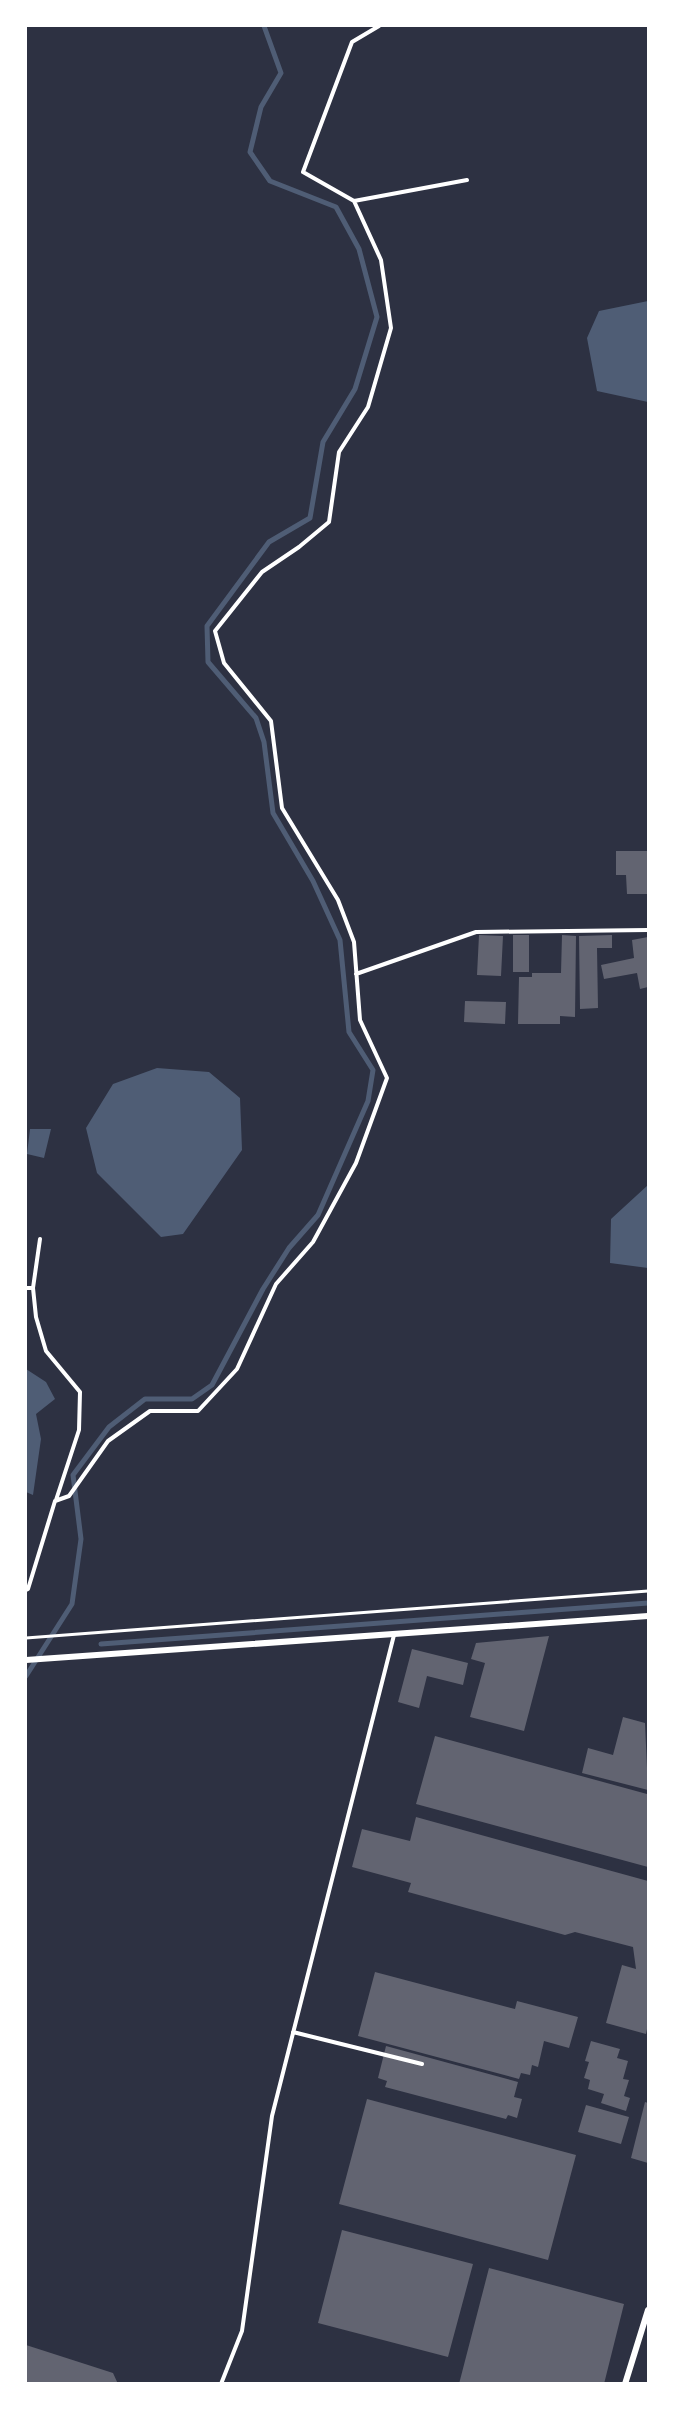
<svg xmlns="http://www.w3.org/2000/svg" width="674" height="2409" font-family="'Alegreya Sans',sans-serif">
  <style>
    .water { fill: #4f5d75 }
    .lines { fill: none; stroke-linecap: round; stroke-linejoin: round }
    .stream { stroke: #4f5d75; stroke-width: 5 }
    .building { fill: #626471 }
    .path { stroke: #fff; stroke-width: 3 }
    .service { stroke: #fff; stroke-width: 4 }
    .minor { stroke: #fff; stroke-width: 6 }
  </style>
  <rect width="100%" height="100%" fill="#2d3142"/>
  <path class="water" d="M 648,301 L 648,402 L 597,391 L 587,338 L 599,311 Z
    M 157,1068 L 209,1072 L 240,1098 L 242,1150 L 183,1234 L 161,1237 L 97,1173 L 86,1128 L 113,1084 Z
    M 30,1129 L 51,1129 L 44,1158 L 27,1154 Z
    M 648,1185 L 648,1268 L 610,1263 L 611,1219 Z
    M 26,1369 L 46,1382 L 55,1399 L 36,1414 L 41,1439 L 33,1495 L 26,1492 Z"/>
  <g class="lines">
    <path class="stream" d="M 101,1644 L 648,1603
      M 26,1676 L 72,1604 L 81,1539 L 73,1475 L 109,1427 L 145,1399 L 192,1399 L 212,1385 L 263,1289 L 289,1248 L 318,1215 L 368,1101 L 373,1070 L 349,1032 L 340,940 L 313,881 L 273,813 L 264,742 L 256,718 L 208,662 L 207,626 L 269,542 L 310,518 L 323,442 L 355,389 L 377,317 L 359,249 L 336,207 L 270,181 L 250,152 L 261,107 L 281,73 L 264,26"/>
  </g>
  <path class="building" d="M 616,851 L 648,851 L 648,894 L 627,894 L 626,875 L 616,875 Z
    M 479,935 L 503,936 L 501,976 L 477,975 Z
    M 513,935 L 529,935 L 529,972 L 513,972 Z
    M 562,935 L 576,936 L 575,1017 L 560,1016 L 560,1024 L 518,1024 L 519,977 L 532,977 L 532,973 L 561,973 Z
    M 612,935 L 612,948 L 597,948 L 598,1008 L 580,1009 L 579,936 Z
    M 648,937 L 648,987 L 640,989 L 637,973 L 604,979 L 601,965 L 634,958 L 632,940 Z
    M 465,1001 L 506,1002 L 505,1024 L 464,1022 Z
    M 549,1636 L 524,1731 L 470,1717 L 485,1663 L 471,1659 L 476,1643 Z
    M 412,1649 L 468,1663 L 463,1685 L 427,1676 L 419,1708 L 398,1702 Z
    M 623,1717 L 645,1723 L 648,1790 L 582,1773 L 588,1748 L 613,1755 Z
    M 435,1736 L 647,1794 L 648,1867 L 416,1804 Z
    M 416,1817 L 648,1881 L 648,2024 L 646,2034 L 606,2023 L 622,1965 L 636,1969 L 633,1947 L 575,1932 L 565,1935 L 408,1892 L 411,1883 L 352,1867 L 362,1829 L 410,1841 Z
    M 375,1972 L 515,2009 L 517,2001 L 578,2017 L 569,2048 L 544,2041 L 538,2067 L 532,2065 L 530,2075 L 521,2073 L 519,2079 L 358,2036 Z
    M 591,2041 L 620,2049 L 617,2058 L 628,2061 L 623,2079 L 629,2080 L 624,2096 L 630,2098 L 626,2111 L 601,2103 L 604,2094 L 588,2089 L 590,2080 L 584,2078 L 589,2062 L 585,2061 Z
    M 386,2046 L 518,2082 L 514,2097 L 522,2099 L 517,2118 L 508,2115 L 506,2119 L 385,2087 L 387,2081 L 378,2078 Z
    M 367,2099 L 576,2155 L 548,2260 L 339,2204 Z
    M 645,2102 L 648,2103 L 648,2163 L 631,2158 Z
    M 586,2105 L 629,2117 L 621,2144 L 578,2132 Z
    M 342,2230 L 473,2264 L 448,2357 L 318,2323 Z
    M 489,2268 L 624,2304 L 604,2384 L 459,2384 Z
    M 26,2345 L 113,2373 L 118,2384 L 26,2384 Z"/>
  <g class="lines">
    <path class="path" d="M 26,1638 L 648,1591"/>
    <path class="service" d="M 379,26 L 352,42 L 303,172 L 354,201 L 467,180
      M 356,974 L 476,932 L 648,930
      M 26,1288 L 33,1288 L 36,1317 L 46,1351 L 80,1392 L 79,1430 L 56,1500
      M 33,1288 L 40,1239
      M 26,1590 L 28,1589 L 55,1501 L 69,1496 L 108,1441 L 150,1411 L 198,1411 L 237,1369 L 276,1284 L 313,1242 L 356,1163 L 387,1078 L 360,1020 L 354,942 L 338,900 L 282,808 L 271,721 L 224,663 L 215,631 L 262,572 L 299,547 L 329,522 L 339,452 L 368,407 L 391,328 L 381,260 L 354,201
      M 293,2032 L 422,2064
      M 221,2384 L 242,2331 L 272,2116 L 394,1635"/>
    <path class="minor" d="M 26,1660 L 648,1616
      M 625,2384 L 648,2310"/>
  </g>
  <rect width="674" height="2409" fill="none" stroke="#ffffff" stroke-width="54"/>
</svg>
